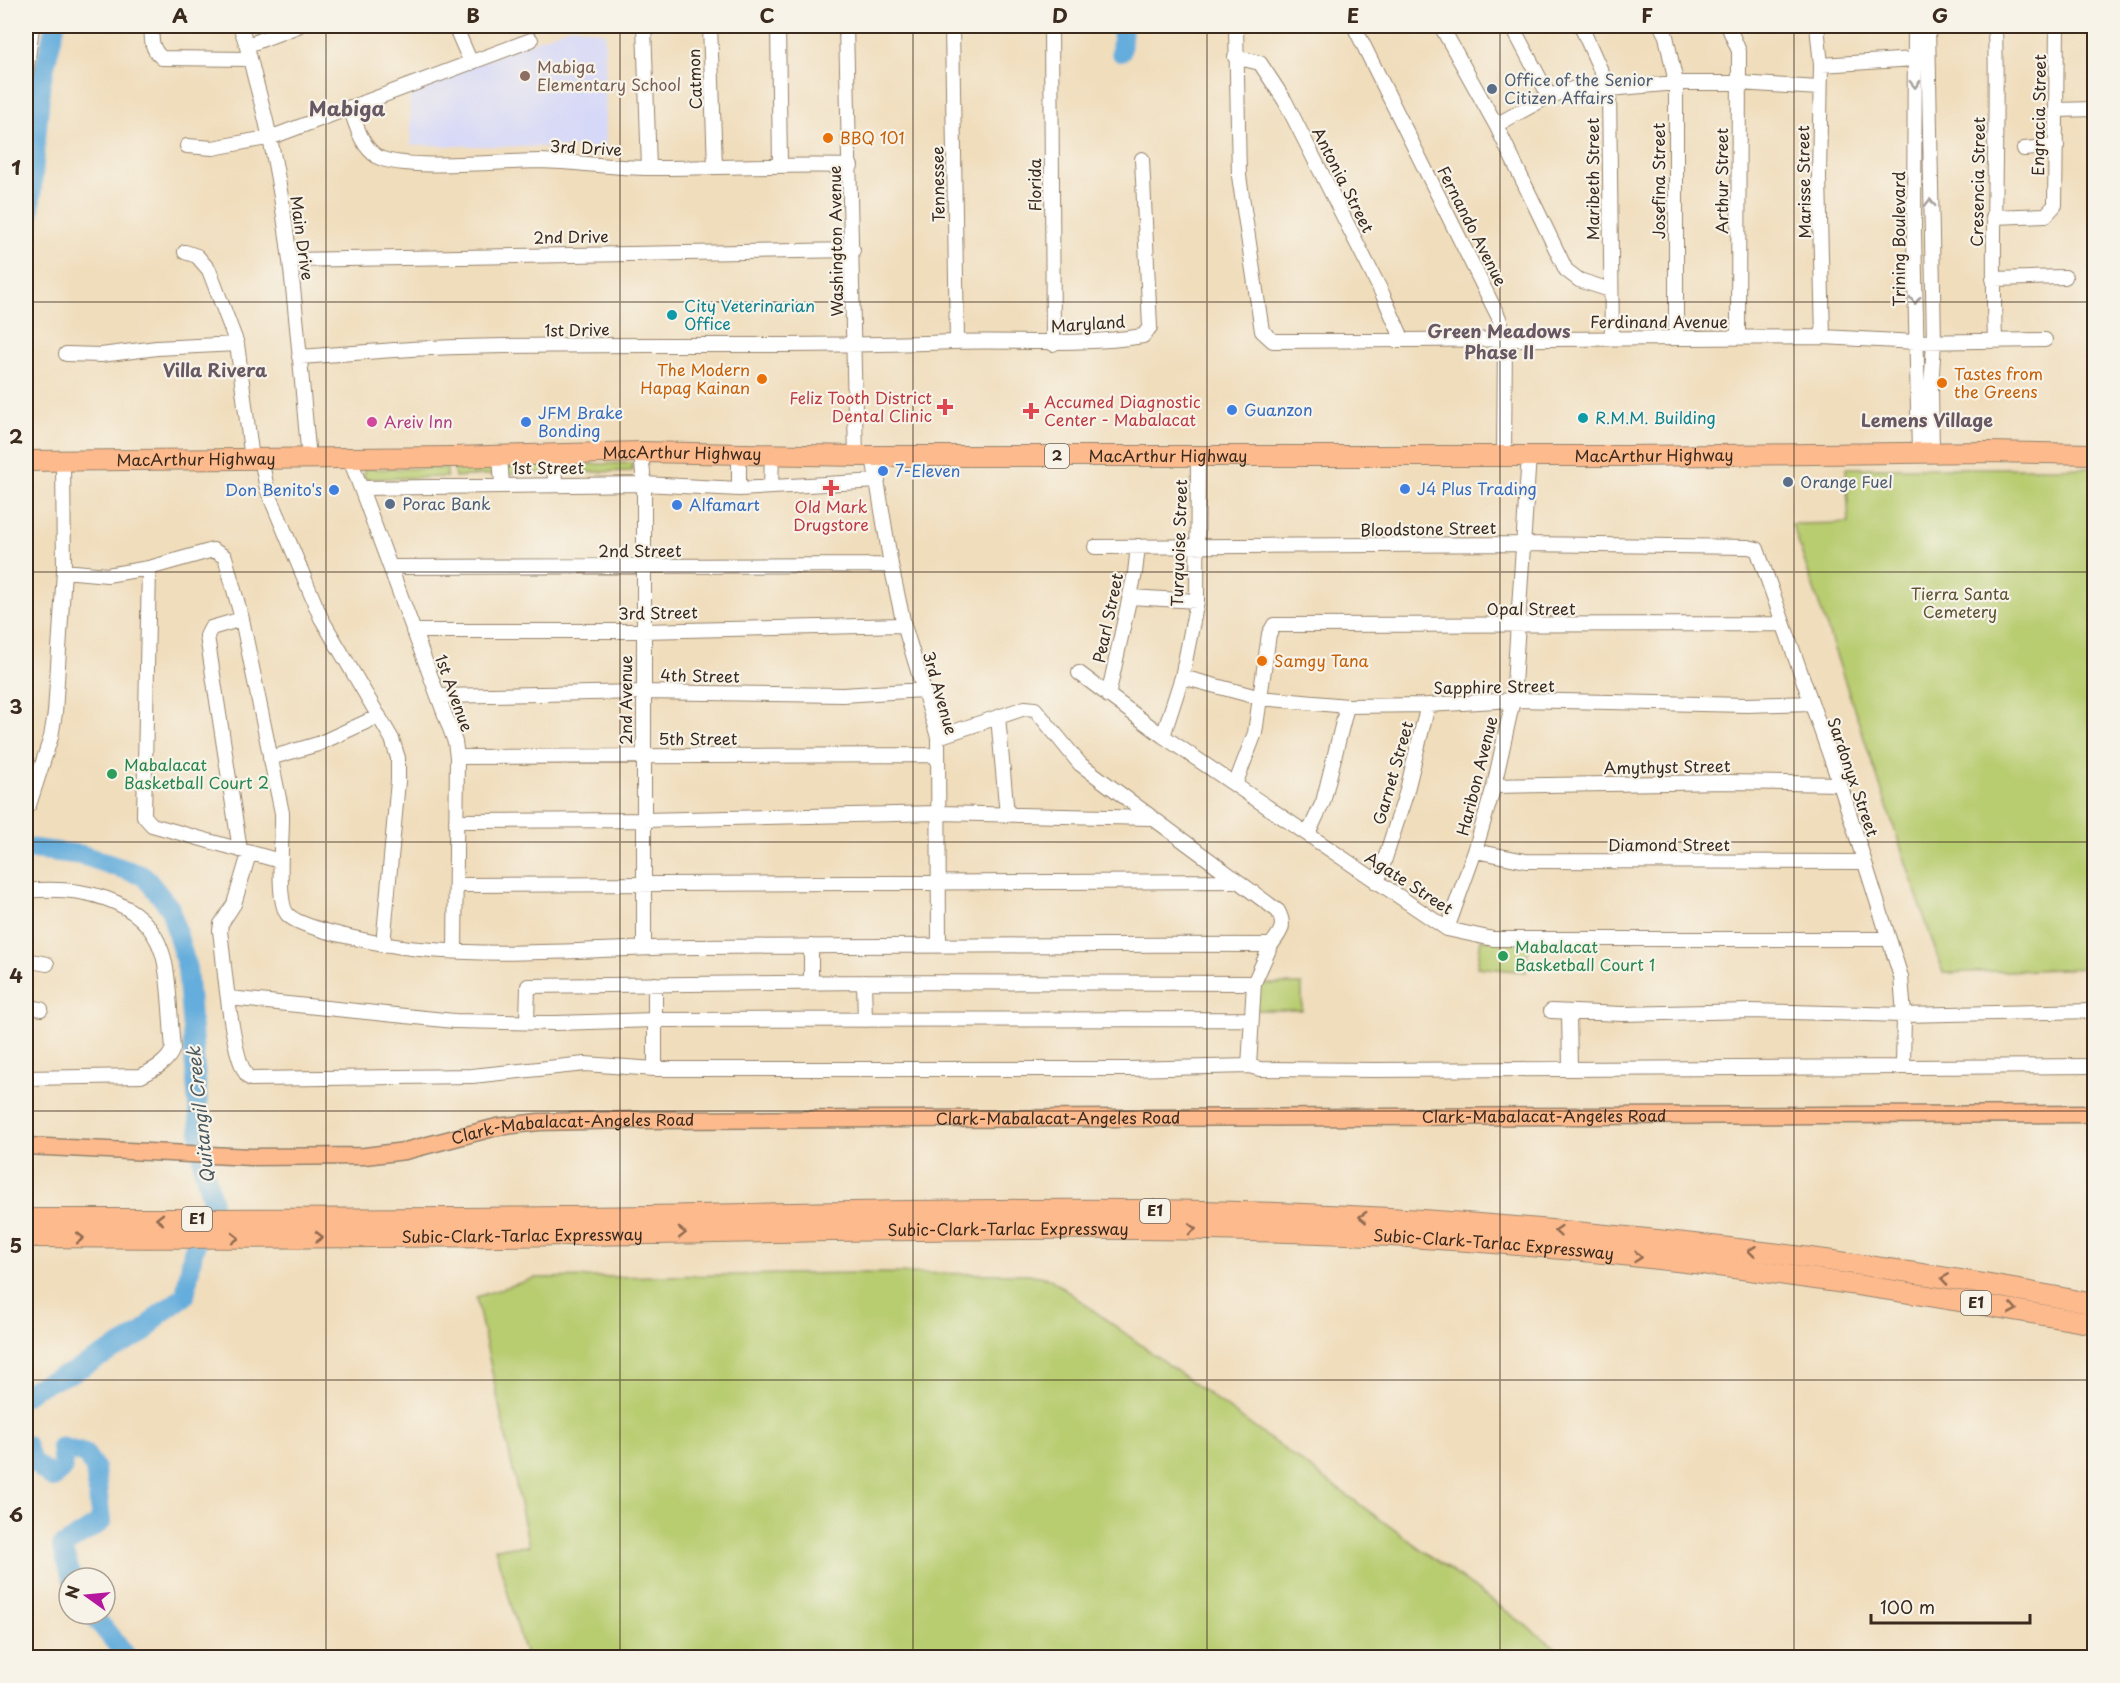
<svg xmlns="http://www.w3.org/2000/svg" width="2120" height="1683" font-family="'Playpen Sans',sans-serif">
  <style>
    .built { fill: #d6d8f8 }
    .green { fill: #b8cc70; stroke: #7a7b47; stroke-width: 1.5 }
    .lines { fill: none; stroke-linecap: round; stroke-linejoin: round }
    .river { stroke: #65addc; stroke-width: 20 }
    .minor-casing { stroke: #96846d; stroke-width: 16 }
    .major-casing { stroke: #96846d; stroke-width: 19 }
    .highway-casing { stroke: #96846d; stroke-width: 22 }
    .minor { stroke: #fff; stroke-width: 14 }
    .major { stroke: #fcba8d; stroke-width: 16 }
    .highway { stroke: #fcba8d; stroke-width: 20 }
    .oneway { stroke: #a79f9a }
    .oneway2 { stroke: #926b50 }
    .grid { fill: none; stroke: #3b2a1e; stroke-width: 1.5; stroke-opacity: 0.55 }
    .education-dot { fill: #8d6e63; stroke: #f7f3e8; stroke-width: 2 }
    .service-dot { fill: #5c6f8a; stroke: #f7f3e8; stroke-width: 2 }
    .food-dot { fill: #e8710a; stroke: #f7f3e8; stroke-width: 2 }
    .culture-dot { fill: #0f9aa8; stroke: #f7f3e8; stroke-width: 2 }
    .health-dot { fill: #e0444e; stroke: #f7f3e8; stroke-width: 2 }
    .shop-dot { fill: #3f7fe0; stroke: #f7f3e8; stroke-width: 2 }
    .hotel-dot { fill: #d1479c; stroke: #f7f3e8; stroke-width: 2 }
    .leisure-dot { fill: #2e9e5b; stroke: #f7f3e8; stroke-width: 2 }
    .labels { text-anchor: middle; stroke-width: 4.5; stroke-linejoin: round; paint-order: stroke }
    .shield { fill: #f7f3e8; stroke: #73665b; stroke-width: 1.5 }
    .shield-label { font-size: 15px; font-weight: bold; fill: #3b2a1e }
    .education-label { font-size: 16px; fill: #785e54; stroke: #f7f3e8; text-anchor: start }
    .street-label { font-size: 16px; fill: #3b2a1e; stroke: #f7f3e8 }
    .service-label { font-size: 16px; fill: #4e5e75; stroke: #f7f3e8; text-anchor: start }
    .food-label { font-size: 16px; fill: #c56008; stroke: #f7f3e8; text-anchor: start }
    .culture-label { font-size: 16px; fill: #0d838f; stroke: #f7f3e8; text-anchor: start }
    .health-label { font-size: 16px; fill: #be3a42; stroke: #f7f3e8; text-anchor: end }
    .shop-label { font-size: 16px; fill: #366cbe; stroke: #f7f3e8; text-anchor: start }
    .hotel-label { font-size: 16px; fill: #b23c85; stroke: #f7f3e8; text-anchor: start }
    .park-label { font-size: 16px; fill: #5a5232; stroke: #f7f3e8 }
    .leisure-label { font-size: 16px; fill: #27864d; stroke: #f7f3e8; text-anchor: start }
    .neighbourhood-label { font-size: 18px; font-weight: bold; fill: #685863; stroke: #f7f3e8 }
    .water-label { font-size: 18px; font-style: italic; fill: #4a5860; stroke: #f7f3e8 }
    .quarter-label { font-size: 20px; font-weight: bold; fill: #685863; stroke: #f7f3e8 }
    .neatline { fill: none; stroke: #3b2a1e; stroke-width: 2 }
    .grid-label { font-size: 20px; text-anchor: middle; font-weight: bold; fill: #3b2a1e }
  </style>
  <rect width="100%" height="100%" fill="#f7f3e8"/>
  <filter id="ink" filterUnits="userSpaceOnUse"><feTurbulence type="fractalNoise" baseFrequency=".0167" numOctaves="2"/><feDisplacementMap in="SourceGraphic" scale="12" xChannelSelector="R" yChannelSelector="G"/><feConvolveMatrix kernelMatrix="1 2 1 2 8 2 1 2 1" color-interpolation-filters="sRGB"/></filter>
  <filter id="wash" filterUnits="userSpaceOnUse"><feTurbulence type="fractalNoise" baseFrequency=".008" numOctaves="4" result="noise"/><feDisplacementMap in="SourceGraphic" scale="24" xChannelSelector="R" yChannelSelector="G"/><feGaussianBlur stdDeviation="1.35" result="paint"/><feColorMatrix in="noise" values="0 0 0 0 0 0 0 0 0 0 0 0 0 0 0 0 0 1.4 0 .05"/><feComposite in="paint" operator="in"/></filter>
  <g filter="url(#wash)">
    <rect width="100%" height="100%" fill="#f0ddbc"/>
    <path class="built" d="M 573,26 L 605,33 L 606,148 L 411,145 L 409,90 Z"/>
    <path class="green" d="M 632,463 L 632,471 L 558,473 L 558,465 Z
      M 552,464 L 552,473 L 506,474 L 505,465 Z
      M 497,465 L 498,474 L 455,477 L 454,467 Z
      M 447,468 L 447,477 L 364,479 L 364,469 Z
      M 1846,468 L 2094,468 L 2094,968 L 1943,973 L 1792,524 L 1849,523 Z
      M 1481,939 L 1529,944 L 1526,972 L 1477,967 Z
      M 1255,984 L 1302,984 L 1302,1010 L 1255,1010 Z
      M 856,1273 L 1029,1274 L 1049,1278 L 1569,1657 L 526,1657 L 495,1548 L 529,1546 L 476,1297 L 535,1278 Z"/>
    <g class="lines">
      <path class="river" d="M 1121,52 L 1123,26
        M 26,257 L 41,82 L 55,26
        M 26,848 L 82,855 L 144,876 L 170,908 L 187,968 L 203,1167 L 212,1200 L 193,1252 L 185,1296 L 159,1315 L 143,1333 L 73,1372 L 36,1387 L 26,1395
        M 26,1445 L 32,1461 L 53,1478 L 63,1468 L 61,1447 L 85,1454 L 95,1468 L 101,1522 L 62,1547 L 72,1578
        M 92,1614 L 128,1658"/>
    </g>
  </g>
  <g filter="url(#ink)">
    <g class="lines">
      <defs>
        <path id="minor" d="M 152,26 C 151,39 151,49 162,58 L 250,59
          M 240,26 C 248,45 251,65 257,86 C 291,207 297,335 309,459
          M 455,26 L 471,63
          M 644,26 L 649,168
          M 710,26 L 715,166
          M 778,26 L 780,164
          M 846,26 L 856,456
          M 952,26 L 957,342
          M 1051,26 L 1053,344
          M 1236,26 L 1239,176 L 1262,331 L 1273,341 L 1823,337 L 1916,342 L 2045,340
          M 1354,26 L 1499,318 L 1505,338 L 1504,456
          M 1441,26 L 1496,125 L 1566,270 L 1579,280 L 1610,290
          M 1512,26 L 1549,96
          M 1581,26 L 1609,89 L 1612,339
          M 1661,26 L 1666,36 L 1676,83 L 1676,338
          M 1728,26 L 1739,51 L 1738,338
          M 1817,26 L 1821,65 L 1819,177 L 1823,337
          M 1915,26 L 1914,233 L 1919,453
          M 1928,26 L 1934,342 L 1931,388 L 1932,453
          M 248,45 L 298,26
          M 1235,57 L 1260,63 L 1285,101 L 1383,295 L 1402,338
          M 1821,65 L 1915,59
          M 26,75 L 32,26
          M 350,107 C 356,124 361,147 378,157 C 404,171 507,161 541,161 C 578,162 614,168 651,168 C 718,168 784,164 851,166
          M 2057,110 L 2094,109
          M 1496,125 L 1549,96 L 1579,87 L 1609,89 L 1676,83 L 1739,83 L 1819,88
          M 187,146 L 213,148 L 272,137 L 531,40
          M 2024,149 L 2057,146
          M 1993,217 L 2046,215 L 2055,205 L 2057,26
          M 185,252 L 197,256 L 209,270 L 237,344 L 252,459
          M 290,260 L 853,250
          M 1993,279 L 2065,277
          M 1995,340 C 1991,235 1998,130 1995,26
          M 66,354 L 101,355 L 157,348 L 237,344
          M 299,357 C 343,354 387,350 431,348 C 605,341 779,349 953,342 C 1017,340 1080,346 1143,336 L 1150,327 L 1142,159
          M 641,452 L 644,484 L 644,948
          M 554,454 L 555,484
          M 739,454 L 739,489
          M 500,456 L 502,484
          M 873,456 L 891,565 L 904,625 L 938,737 L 939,944
          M 261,458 L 267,489 L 321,618 L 392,739 L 398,758 L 398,781 L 383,945
          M 350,459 L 455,742 L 457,757 L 455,951
          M 771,487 L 772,455
          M 362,488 L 644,484 L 739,489 L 878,481
          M 1095,547 L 1523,544 L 1748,547 L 1757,549 L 1840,784 L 1901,977 L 1904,1015 L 1903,1066
          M 390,567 L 891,565
          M 149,568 L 144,816 L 152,825 L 280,861
          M 64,571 L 107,575 L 149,568 L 213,550 L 225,557 L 242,619 L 282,813 C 283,834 275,902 288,915 C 304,931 395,947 420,949 C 511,958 604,948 695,947 C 887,946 1079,944 1271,945 C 1281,932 1286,926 1278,911 L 1080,764 L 1035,709 L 1025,708 L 938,737
          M 1130,597 L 1197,601
          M 413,631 L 643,631 L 904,625
          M 1079,673 L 1163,736 L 1447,929 L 1493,939 L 1889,939
          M 1182,677 L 1261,698 L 1347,706 L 1428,705 L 1513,700 L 1747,705 L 1810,703
          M 440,696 L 643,692 L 843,695 L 923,690
          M 1108,696 L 1135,573 L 1138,546
          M 998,717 L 1007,815
          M 1163,736 L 1182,677 L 1197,601 L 1198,456
          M 457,757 L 938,755
          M 270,758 L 318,744 L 379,716
          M 1235,785 L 1255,733 L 1269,634 L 1274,625 L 1783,624
          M 1494,786 L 1726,782 L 1840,784
          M 29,805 L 51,737 L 55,713 L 64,571 L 63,461
          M 456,821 L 644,820 L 939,813 L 1150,818
          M 1308,834 L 1323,802 L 1347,706
          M 240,850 L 207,636 L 211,628 L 242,619
          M 1475,851 L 1526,861 L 1863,862
          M 249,854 L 234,904 L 221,924 L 220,931 C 224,957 231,1069 251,1079 L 472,1076 L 585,1064 L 655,1069 L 1128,1069 L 1249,1066 L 1260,1069 L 1374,1070 L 2094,1066
          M 1377,883 L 1406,794 L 1428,705
          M 456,885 L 1234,881
          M 26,891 C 76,886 144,896 162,952 C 170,974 170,1023 173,1048 C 169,1062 153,1070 141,1076 L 26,1078
          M 1447,929 L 1475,851 L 1494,786 L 1513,700 L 1529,455
          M 811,946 L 811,982
          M 26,960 L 47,964
          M 864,982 L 865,1020
          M 229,998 L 454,1021 L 556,1023 L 655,1020 L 1251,1019
          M 26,1006 L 41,1009
          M 1551,1011 L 1622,1014 L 1750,1011 L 1904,1015 L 2094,1011
          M 1569,1013 L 1570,1068
          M 527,1022 L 528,986 L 864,982 L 1254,983
          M 1249,1066 L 1254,983 L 1271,945
          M 655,1069 L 655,984"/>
        <g id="major">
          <path id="s1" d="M 26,1146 L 251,1157 L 365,1156 L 405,1151 L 497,1127 L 539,1122 L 636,1120 L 2094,1114"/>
        </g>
        <g id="highway">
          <path id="s2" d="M 26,461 L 451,457 L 641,452 L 856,456 L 1627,456 L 1988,452 L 2094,454"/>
          <path d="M 26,1219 C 234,1219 443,1219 651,1216 C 908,1211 1166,1203 1422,1220 C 1648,1235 1873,1261 2094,1304"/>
          <path id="s3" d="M 26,1237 C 234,1239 443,1237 651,1234 C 908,1230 1166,1223 1423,1238 C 1649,1252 1872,1284 2094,1324"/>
        </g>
      </defs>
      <use href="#minor" class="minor-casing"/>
      <use href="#major" class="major-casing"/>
      <use href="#highway" class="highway-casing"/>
      <use href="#minor" class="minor"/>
      <use href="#major" class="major"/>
      <use href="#highway" class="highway"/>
    </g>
    <defs><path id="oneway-chevron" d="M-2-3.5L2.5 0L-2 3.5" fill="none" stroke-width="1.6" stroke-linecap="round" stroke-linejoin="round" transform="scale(1.5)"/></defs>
    <g class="oneway">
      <use href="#oneway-chevron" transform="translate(1915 84) rotate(89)"/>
      <use href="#oneway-chevron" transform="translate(1930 203) rotate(-91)"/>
      <use href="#oneway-chevron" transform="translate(1915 300) rotate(89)"/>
    </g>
    <g class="oneway2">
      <use href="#oneway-chevron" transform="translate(1363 1217) rotate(-177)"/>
      <use href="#oneway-chevron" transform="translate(160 1219) rotate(180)"/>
      <use href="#oneway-chevron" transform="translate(1192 1229)"/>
      <use href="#oneway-chevron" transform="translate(1558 1231) rotate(-175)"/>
      <use href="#oneway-chevron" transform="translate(682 1233) rotate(-1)"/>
      <use href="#oneway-chevron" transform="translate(319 1237) rotate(-1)"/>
      <use href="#oneway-chevron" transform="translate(80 1238)"/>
      <use href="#oneway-chevron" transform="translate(235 1238)"/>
      <use href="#oneway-chevron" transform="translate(1752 1251) rotate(-173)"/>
      <use href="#oneway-chevron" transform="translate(1638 1257) rotate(6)"/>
      <use href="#oneway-chevron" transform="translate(1945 1279) rotate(-171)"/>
      <use href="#oneway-chevron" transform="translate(2013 1309) rotate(10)"/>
    </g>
  </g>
  <path class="grid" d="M 326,26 L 326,1658M 620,26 L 620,1658M 913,26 L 913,1658M 1207,26 L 1207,1658M 1500,26 L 1500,1658M 1794,26 L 1794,1658M 26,302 L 2094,302M 26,572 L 2094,572M 26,842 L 2094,842M 26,1111 L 2094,1111M 26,1380 L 2094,1380"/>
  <circle class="education-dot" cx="525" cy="76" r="6"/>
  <g class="service-dot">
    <circle cx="1492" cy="89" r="6"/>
    <circle cx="1788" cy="482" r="6"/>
    <circle cx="390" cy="504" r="6"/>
  </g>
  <g class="food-dot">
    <circle cx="828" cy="138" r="6"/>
    <circle cx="762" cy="379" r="6"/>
    <circle cx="1942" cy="383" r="6"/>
    <circle cx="1262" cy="661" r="6"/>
  </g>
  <g class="culture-dot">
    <circle cx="672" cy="315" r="6"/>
    <circle cx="1583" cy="418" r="6"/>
  </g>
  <g class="health-dot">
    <path d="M942 398h6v6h6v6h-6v6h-6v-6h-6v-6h6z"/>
    <path d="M1028 402h6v6h6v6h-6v6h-6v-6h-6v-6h6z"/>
    <path d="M828 479h6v6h6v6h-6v6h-6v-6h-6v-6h6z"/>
  </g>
  <g class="shop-dot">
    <circle cx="1232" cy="410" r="6"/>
    <circle cx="526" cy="422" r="6"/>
    <circle cx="883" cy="471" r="6"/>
    <circle cx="1405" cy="489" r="6"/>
    <circle cx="334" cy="490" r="6"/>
    <circle cx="677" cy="505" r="6"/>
  </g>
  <circle class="hotel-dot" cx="372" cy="422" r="6"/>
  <g class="leisure-dot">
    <circle cx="112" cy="774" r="6"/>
    <circle cx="1503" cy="956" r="6"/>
  </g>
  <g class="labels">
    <g class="shield">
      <rect x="1045" y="444" width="24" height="24" rx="4.5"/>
      <rect x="1140" y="1199" width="30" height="24" rx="4.5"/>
      <rect x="182" y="1207" width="30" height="24" rx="4.5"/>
      <rect x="1961" y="1291" width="30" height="24" rx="4.5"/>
    </g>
    <g class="shield-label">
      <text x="1057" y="461">2</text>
      <text x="1155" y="1216">E1</text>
      <text x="197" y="1224">E1</text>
      <text x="1976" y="1308">E1</text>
    </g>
    <g class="education-label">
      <text x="537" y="73">Mabiga<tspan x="537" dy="18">Elementary School</tspan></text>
    </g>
    <g class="street-label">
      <text transform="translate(695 79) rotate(-92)" y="6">Catmon</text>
      <text transform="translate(2039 115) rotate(-89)" y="6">Engracia Street</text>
      <text transform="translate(586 148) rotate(3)" y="6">3rd Drive</text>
      <text transform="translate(1593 179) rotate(-90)" y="6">Maribeth Street</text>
      <text transform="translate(1343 180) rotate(63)" y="6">Antonia Street</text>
      <text transform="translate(1659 181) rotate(-90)" y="6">Josefina Street</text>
      <text transform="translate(1722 181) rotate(-90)" y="6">Arthur Street</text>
      <text transform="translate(1804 182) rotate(-91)" y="6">Marisse Street</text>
      <text transform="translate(1978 182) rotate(-89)" y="6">Cresencia Street</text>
      <text transform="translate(938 184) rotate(-91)" y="6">Tennessee</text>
      <text transform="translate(1035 185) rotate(-90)" y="6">Florida</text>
      <text transform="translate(1472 226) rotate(63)" y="6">Fernando Avenue</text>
      <text transform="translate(571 237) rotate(-1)" y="6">2nd Drive</text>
      <text transform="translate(302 238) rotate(82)" y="6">Main Drive</text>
      <text transform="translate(1899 239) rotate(-90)" y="6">Trining Boulevard</text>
      <text transform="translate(836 241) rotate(-91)" y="6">Washington Avenue</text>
      <text x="1659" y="328">Ferdinand Avenue</text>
      <text transform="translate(1088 324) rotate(-4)" y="6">Maryland</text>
      <text transform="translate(577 330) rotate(-1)" y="6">1st Drive</text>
      <text dy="6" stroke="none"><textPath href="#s2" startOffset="656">MacArthur Highway</textPath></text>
      <text dy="6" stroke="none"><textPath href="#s2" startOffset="1628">MacArthur Highway</textPath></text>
      <text dy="6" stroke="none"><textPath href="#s2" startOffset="1142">MacArthur Highway</textPath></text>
      <text dy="6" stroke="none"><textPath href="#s2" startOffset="170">MacArthur Highway</textPath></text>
      <text x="548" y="474">1st Street</text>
      <text transform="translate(1428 529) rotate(-1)" y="6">Bloodstone Street</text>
      <text transform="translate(1179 543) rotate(-88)" y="6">Turquoise Street</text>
      <text x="640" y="557">2nd Street</text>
      <text x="1531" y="615">Opal Street</text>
      <text transform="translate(658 613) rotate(-1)" y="6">3rd Street</text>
      <text transform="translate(1108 618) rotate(-78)" y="6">Pearl Street</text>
      <text transform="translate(700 676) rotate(1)" y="6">4th Street</text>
      <text transform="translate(1494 687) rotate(-1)" y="6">Sapphire Street</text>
      <text transform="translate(454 693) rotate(70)" y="6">1st Avenue</text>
      <text transform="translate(940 693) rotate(74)" y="6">3rd Avenue</text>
      <text transform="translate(626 700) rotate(-90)" y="6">2nd Avenue</text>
      <text x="698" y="745">5th Street</text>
      <text transform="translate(1667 767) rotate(-1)" y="6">Amythyst Street</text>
      <text transform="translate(1393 773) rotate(-74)" y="6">Garnet Street</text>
      <text transform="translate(1477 776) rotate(-76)" y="6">Haribon Avenue</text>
      <text transform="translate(1853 777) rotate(71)" y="6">Sardonyx Street</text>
      <text x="1669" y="851">Diamond Street</text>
      <text transform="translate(1409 883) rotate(33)" y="6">Agate Street</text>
      <text dy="6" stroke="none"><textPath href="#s1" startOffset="1522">Clark-Mabalacat-Angeles Road</textPath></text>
      <text dy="6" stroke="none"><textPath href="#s1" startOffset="1036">Clark-Mabalacat-Angeles Road</textPath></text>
      <text dy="6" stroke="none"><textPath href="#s1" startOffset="550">Clark-Mabalacat-Angeles Road</textPath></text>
      <text dy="6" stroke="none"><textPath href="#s3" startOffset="982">Subic-Clark-Tarlac Expressway</textPath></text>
      <text dy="6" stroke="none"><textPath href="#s3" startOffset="496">Subic-Clark-Tarlac Expressway</textPath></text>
      <text dy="6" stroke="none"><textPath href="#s3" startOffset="1468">Subic-Clark-Tarlac Expressway</textPath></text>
    </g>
    <g class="service-label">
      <text x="1504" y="86">Office of the Senior<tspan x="1504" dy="18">Citizen Affairs</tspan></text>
      <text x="1800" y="488">Orange Fuel</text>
      <text x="402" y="510">Porac Bank</text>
    </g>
    <g class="food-label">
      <text x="840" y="144">BBQ 101</text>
      <text x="750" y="376" text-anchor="end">The Modern<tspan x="750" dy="18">Hapag Kainan</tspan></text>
      <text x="1954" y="380">Tastes from<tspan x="1954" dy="18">the Greens</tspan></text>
      <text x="1274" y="667">Samgy Tana</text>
    </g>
    <g class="culture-label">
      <text x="684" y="312">City Veterinarian<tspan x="684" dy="18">Office</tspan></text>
      <text x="1595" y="424">R.M.M. Building</text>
    </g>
    <g class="health-label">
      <text x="932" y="404">Feliz Tooth District<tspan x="932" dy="18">Dental Clinic</tspan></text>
      <text x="1044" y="408" text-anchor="start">Accumed Diagnostic<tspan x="1044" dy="18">Center - Mabalacat</tspan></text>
      <text x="831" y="513" text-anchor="middle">Old Mark<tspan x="831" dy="18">Drugstore</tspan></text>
    </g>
    <g class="shop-label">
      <text x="1244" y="416">Guanzon</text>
      <text x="538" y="419">JFM Brake<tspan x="538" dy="18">Bonding</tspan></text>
      <text x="895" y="477">7-Eleven</text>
      <text x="1417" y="495">J4 Plus Trading</text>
      <text x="322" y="496" text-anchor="end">Don Benito's</text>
      <text x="689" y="511">Alfamart</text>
    </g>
    <g class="hotel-label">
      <text x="384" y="428">Areiv Inn</text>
    </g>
    <g class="park-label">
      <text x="1960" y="600">Tierra Santa<tspan x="1960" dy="18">Cemetery</tspan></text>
    </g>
    <g class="leisure-label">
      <text x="124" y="771">Mabalacat<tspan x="124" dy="18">Basketball Court 2</tspan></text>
      <text x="1515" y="953">Mabalacat<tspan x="1515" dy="18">Basketball Court 1</tspan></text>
    </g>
    <g class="neighbourhood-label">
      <text x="1499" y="338">Green Meadows<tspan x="1499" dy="21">Phase II</tspan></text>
      <text x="215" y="377">Villa Rivera</text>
      <text x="1927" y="427">Lemens Village</text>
    </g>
    <g class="water-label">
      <text transform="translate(201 1115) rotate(-96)" y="6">Quitangil Creek</text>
    </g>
    <g class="quarter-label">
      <text x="347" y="116">Mabiga</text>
    </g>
  </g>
  <rect width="2120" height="1683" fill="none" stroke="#f7f3e8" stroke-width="66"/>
  <g transform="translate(87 1596) rotate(285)"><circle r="28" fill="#f7f3e8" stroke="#aca397" stroke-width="1.5"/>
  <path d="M0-4.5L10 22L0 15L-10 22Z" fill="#b5179e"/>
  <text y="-9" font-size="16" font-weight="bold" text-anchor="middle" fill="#3b2a1e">N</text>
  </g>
  <path d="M1871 1614v9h159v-9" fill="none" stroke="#3b2a1e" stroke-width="3"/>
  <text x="1880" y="1614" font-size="18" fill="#3b2a1e" stroke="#f7f3e8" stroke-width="4.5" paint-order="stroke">100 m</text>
  <rect x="33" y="33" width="2054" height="1617" class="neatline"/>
  <g class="grid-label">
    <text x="180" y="23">A</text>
    <text x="473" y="23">B</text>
    <text x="767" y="23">C</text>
    <text x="1060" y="23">D</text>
    <text x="1353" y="23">E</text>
    <text x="1647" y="23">F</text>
    <text x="1940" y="23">G</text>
    <text x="16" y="175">1</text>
    <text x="16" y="444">2</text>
    <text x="16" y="714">3</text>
    <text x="16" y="983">4</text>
    <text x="16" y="1253">5</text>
    <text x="16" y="1522">6</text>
  </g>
</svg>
